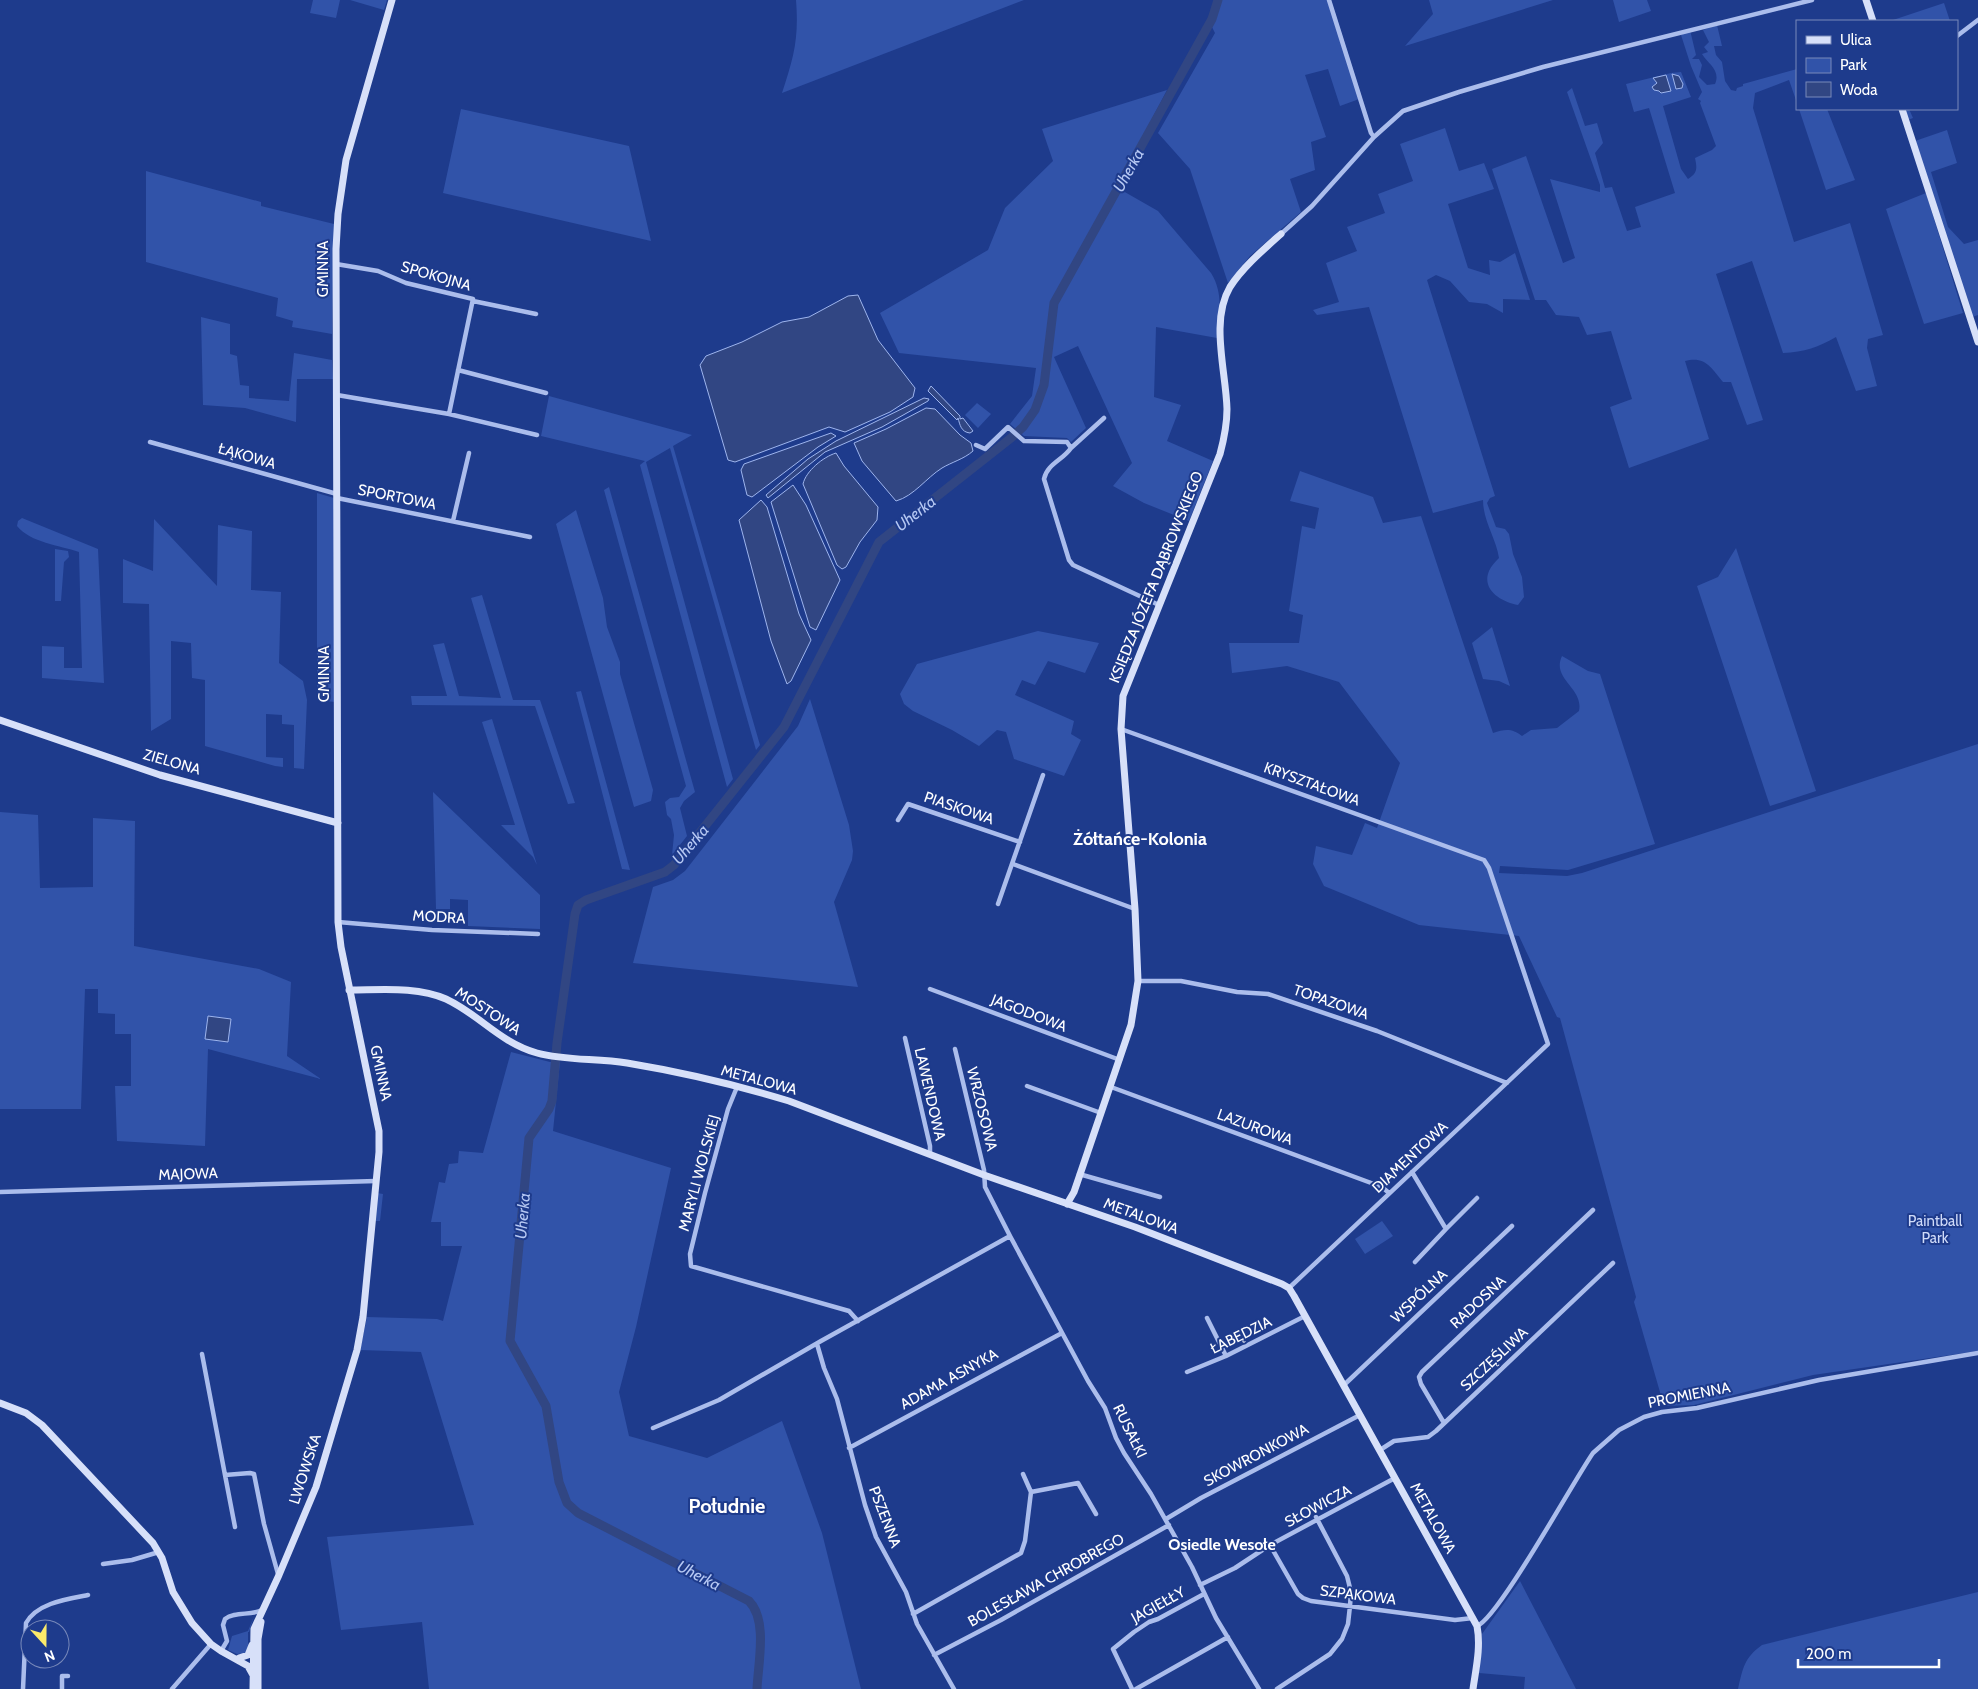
<svg xmlns="http://www.w3.org/2000/svg" width="1978" height="1689" font-family="Cabin,sans-serif">
  <style>
    .green { fill: #3153a9 }
    .water { fill: #314683; stroke: #9eb5ee }
    .lines { fill: none; stroke-linecap: round; stroke-linejoin: round }
    .river { stroke: #314683; stroke-width: 9 }
    .street { stroke: #abbdec; stroke-width: 4.5 }
    .secondary { stroke: #d7e0f9; stroke-width: 7 }
    .labels { text-anchor: middle; stroke-width: 4; stroke-linejoin: round; paint-order: stroke }
    .street-label { font-size: 15px; fill: #fff; stroke: #1e3b8c }
    .park-label { font-size: 15px; fill: #d0dbf9; stroke: #1e3b8c }
    .water-label { font-size: 16px; font-style: italic; fill: #b6c8f3; stroke: #1e3b8c }
    .neighbourhood-label { font-size: 16px; font-weight: bold; fill: #fff; stroke: #1e3b8c }
    .quarter-label { font-size: 18px; font-weight: bold; fill: #fff; stroke: #1e3b8c }
    .district-label { font-size: 20px; font-weight: bold; fill: #fff; stroke: #1e3b8c }
  </style>
  <rect width="100%" height="100%" fill="#1e3b8c"/>
  <path class="green" d="M 313,0 L 340,0 L 336,18 L 310,13 Z
    M 350,0 L 387,0 L 384,10 Z
    M 796,0 L 1024,0 L 782,93 C 794,57 799,38 796,0 Z
    M 1214,0 L 1331,0 L 1362,98 L 1340,106 L 1328,69 L 1305,75 L 1326,137 L 1311,142 L 1315,170 L 1290,179 L 1301,212 L 1250,256 L 1228,283 L 1190,169 L 1158,133 L 1215,33 L 1208,19 Z
    M 1429,0 L 1553,0 L 1405,46 L 1433,14 Z
    M 1613,0 L 1647,0 L 1651,11 L 1619,22 Z
    M 1944,3 L 1950,21 L 1890,21 Z
    M 1717,25 L 1722,46 L 1714,46 L 1716,55 L 1722,62 L 1725,81 L 1731,90 L 1736,91 L 1737,88 L 1743,86 L 1743,84 L 1797,69 L 1797,103 L 1789,80 L 1755,93 L 1753,108 L 1794,242 L 1850,223 L 1883,335 L 1868,339 L 1867,348 L 1877,386 L 1856,391 L 1836,337 C 1819,347 1804,352 1783,353 L 1752,261 L 1716,274 L 1763,420 L 1747,425 L 1731,382 L 1723,382 C 1711,368 1706,356 1685,361 L 1709,439 L 1629,468 L 1610,407 L 1632,399 L 1611,331 L 1587,335 L 1579,317 L 1556,315 L 1546,300 L 1535,300 L 1492,169 L 1526,156 L 1563,263 L 1575,258 L 1550,179 L 1600,192 L 1600,185 L 1567,92 L 1572,88 L 1585,126 L 1597,123 L 1603,143 L 1595,153 L 1605,188 L 1612,187 L 1627,231 L 1641,227 L 1635,207 L 1675,193 L 1649,108 L 1634,112 L 1626,84 L 1671,73 L 1681,72 L 1691,97 L 1663,106 L 1681,169 L 1688,179 C 1698,173 1697,168 1695,158 L 1712,150 L 1716,146 L 1700,103 L 1701,101 L 1698,99 L 1702,92 L 1691,66 L 1681,35 L 1690,30 L 1696,55 L 1692,59 L 1699,59 L 1702,65 L 1699,77 L 1707,85 L 1715,84 C 1721,70 1708,64 1702,54 L 1708,52 L 1704,47 L 1709,42 L 1703,30 Z
    M 1167,90 L 1116,187 L 1158,211 L 1211,273 C 1224,294 1219,314 1217,338 L 1156,327 L 1154,397 L 1181,405 L 1167,441 L 1213,461 L 1189,521 L 1144,503 L 1113,486 L 1132,463 L 1078,346 L 1054,357 L 1086,428 L 1071,442 L 1067,438 L 1024,436 L 1010,424 L 1032,396 L 1036,368 L 899,353 L 880,313 L 988,250 L 1005,208 L 1053,161 L 1042,129 Z
    M 461,109 L 629,146 L 651,241 L 443,193 Z
    M 1799,109 L 1827,109 L 1855,180 L 1826,190 Z
    M 1903,109 L 1909,109 L 1913,118 L 1908,120 L 1915,141 L 1947,130 L 1957,163 L 1931,172 L 1948,227 L 1964,244 L 1978,240 L 1978,315 L 1972,317 Z
    M 1445,128 L 1459,171 L 1484,163 L 1494,189 L 1448,204 L 1468,268 L 1490,275 L 1489,260 L 1500,262 L 1515,253 L 1530,300 L 1503,299 L 1503,313 L 1487,304 L 1469,302 L 1450,281 L 1436,275 L 1427,280 L 1495,496 L 1490,498 L 1487,503 L 1496,527 L 1505,529 L 1509,534 L 1513,554 L 1522,577 L 1524,597 L 1518,605 C 1502,602 1481,590 1489,571 C 1491,566 1495,562 1499,558 C 1496,538 1483,521 1483,500 L 1433,513 L 1369,307 L 1317,315 L 1313,310 L 1339,302 L 1326,263 L 1357,251 L 1347,227 L 1385,213 L 1378,194 L 1413,181 L 1400,144 Z
    M 146,171 L 261,202 L 261,206 L 334,224 L 332,334 L 292,327 L 293,321 L 276,316 L 278,298 L 146,262 Z
    M 1926,193 L 1963,313 L 1924,324 L 1886,209 Z
    M 201,317 L 230,324 L 230,354 L 237,356 L 240,385 L 249,386 L 249,398 L 289,401 L 294,353 L 332,360 L 333,379 L 297,379 L 296,422 L 245,408 L 203,405 Z
    M 549,396 L 692,435 L 673,446 L 760,745 L 756,750 L 670,448 L 646,462 L 733,779 L 727,787 L 640,465 L 645,461 L 541,436 Z
    M 977,403 L 991,414 L 978,428 L 965,415 Z
    M 1300,471 L 1373,497 L 1383,523 L 1421,516 L 1493,733 C 1505,729 1512,728 1522,736 L 1531,730 L 1557,728 L 1579,711 C 1584,688 1551,679 1562,656 L 1588,671 L 1600,674 L 1655,844 L 1568,870 L 1500,866 L 1499,873 L 1567,876 L 1582,873 L 1978,744 L 1978,1351 L 1813,1375 L 1694,1405 L 1664,1406 L 1634,1302 L 1636,1297 L 1560,1018 L 1557,1017 L 1519,936 L 1419,925 L 1324,886 L 1313,864 L 1316,846 L 1352,855 L 1365,823 L 1377,828 L 1400,763 L 1339,682 L 1287,666 L 1232,673 L 1229,643 L 1299,643 L 1303,615 L 1289,611 L 1302,526 L 1315,529 L 1319,508 L 1290,501 Z
    M 609,487 L 695,792 L 684,801 L 680,808 L 687,836 L 672,855 L 674,835 L 671,819 L 667,815 L 665,802 L 670,798 L 679,797 L 686,786 L 604,490 Z
    M 317,493 L 334,498 L 335,702 L 317,700 Z
    M 576,510 L 603,598 L 607,627 L 620,662 L 620,674 L 653,790 L 651,801 L 634,807 L 556,524 Z
    M 22,518 L 98,549 L 104,683 L 42,678 L 42,646 L 64,647 L 64,668 L 82,668 L 79,552 C 59,545 31,543 17,526 L 18,521 Z
    M 154,519 L 217,586 L 218,525 L 252,531 L 251,590 L 281,592 L 279,663 L 303,681 L 307,700 L 304,769 L 294,768 L 294,725 L 282,724 L 282,715 L 266,714 L 266,757 L 283,758 L 283,767 L 275,766 L 205,746 L 205,680 L 192,678 L 191,643 L 171,641 L 171,719 L 151,731 L 149,604 L 123,603 L 123,559 L 153,571 Z
    M 1736,548 L 1816,791 L 1770,806 L 1697,586 L 1718,577 Z
    M 55,549 L 68,551 L 69,557 L 64,562 L 61,601 L 55,601 Z
    M 482,595 L 513,700 L 540,700 L 575,803 L 568,804 L 535,706 L 412,705 L 411,696 L 447,696 L 433,645 L 444,643 L 459,696 L 501,698 L 471,598 Z
    M 1492,627 L 1510,686 L 1499,681 L 1483,679 L 1472,643 Z
    M 1038,631 L 1099,643 L 1085,673 L 1048,661 L 1035,685 L 1022,680 L 1015,695 L 1074,721 L 1071,734 L 1081,740 L 1064,776 L 1014,759 L 1006,732 L 997,730 L 979,746 L 952,730 L 913,711 L 904,704 L 900,694 L 917,664 Z
    M 581,691 L 630,870 L 622,869 L 576,692 Z
    M 810,699 L 849,825 L 853,851 L 852,860 L 834,902 L 858,987 L 633,963 L 653,887 L 673,880 L 685,871 L 798,726 Z
    M 492,719 L 537,865 L 533,857 L 501,825 L 515,825 L 482,722 Z
    M 433,792 L 540,895 L 540,929 L 468,926 L 468,900 L 450,899 L 450,909 L 436,909 Z
    M 0,812 L 38,815 L 40,888 L 93,887 L 93,818 L 135,821 L 134,946 L 259,969 L 291,982 L 287,1056 L 321,1079 L 208,1049 L 205,1146 L 117,1141 L 115,1086 L 131,1086 L 131,1034 L 115,1034 L 115,1014 L 98,1013 L 98,989 L 85,989 L 81,1109 L 0,1109 Z
    M 511,1052 L 550,1062 L 560,1062 L 553,1131 L 671,1168 L 636,1327 L 619,1392 L 629,1436 L 707,1458 L 782,1421 L 822,1533 L 861,1689 L 429,1689 L 422,1622 L 341,1630 L 327,1537 L 474,1525 L 421,1352 L 360,1350 L 367,1317 L 437,1319 L 443,1321 L 462,1246 L 441,1246 L 441,1222 L 431,1222 L 439,1182 L 445,1183 L 449,1164 L 458,1163 L 459,1151 L 483,1153 Z
    M 377,1193 L 383,1194 L 380,1221 L 375,1221 Z
    M 1382,1221 L 1393,1236 L 1365,1254 L 1355,1239 Z
    M 1520,1581 L 1576,1689 L 1524,1689 L 1525,1677 L 1479,1673 L 1482,1634 Z
    M 1978,1592 L 1978,1689 L 1738,1689 C 1743,1668 1744,1658 1762,1645 Z
    M 254,1616 L 249,1632 L 248,1632 L 248,1648 L 246,1653 L 237,1654 L 228,1650 L 232,1636 L 248,1631 Z"/>
  <path class="water" d="M 1672,74 L 1679,76 L 1683,84 L 1682,88 L 1676,89 Z
    M 1666,75 L 1671,91 L 1661,93 L 1659,91 L 1654,90 L 1652,87 L 1657,83 L 1653,78 Z
    M 858,295 L 878,340 L 915,388 L 913,397 L 890,412 L 845,432 L 829,427 L 735,462 L 728,460 L 700,365 L 706,356 L 742,342 L 782,322 L 809,317 L 848,296 Z
    M 931,386 L 960,416 L 960,419 L 963,418 L 973,431 L 970,433 C 961,432 960,425 958,418 L 957,420 L 928,391 Z
    M 924,398 L 929,399 L 928,401 L 882,427 L 825,452 L 768,498 L 766,495 L 808,459 L 836,441 Z
    M 926,408 L 935,409 L 960,435 L 971,443 L 973,451 C 964,459 952,462 942,468 C 926,478 914,496 896,501 L 862,461 L 854,443 L 886,429 Z
    M 831,433 L 836,436 L 818,447 L 752,497 L 747,495 L 741,470 L 744,464 Z
    M 836,453 L 844,466 L 878,507 L 877,520 L 860,542 L 846,567 L 842,569 L 837,565 L 803,484 C 806,471 823,457 836,453 Z
    M 793,485 L 806,505 L 840,580 L 816,630 L 810,627 L 771,502 Z
    M 761,500 L 767,507 L 799,614 L 811,640 L 791,681 L 787,684 L 771,641 L 739,520 Z
    M 208,1016 L 231,1019 L 228,1042 L 205,1039 Z"/>
  <g class="lines">
    <path class="river" d="M 757,1689 C 758,1664 768,1620 749,1601 L 578,1513 L 567,1503 L 559,1482 L 546,1406 L 510,1341 L 529,1138 L 549,1109 L 552,1101 L 557,1043 L 575,914 L 578,905 L 586,900 L 665,872 L 674,865 L 784,727 L 879,542 L 1011,438 L 1023,427 L 1035,410 L 1044,385 L 1054,303 L 1212,19 L 1218,0"/>
    <path class="street" d="M 1329,0 L 1371,133 L 1374,137
      M 1957,36 L 1978,20
      M 1281,234 L 1312,206 L 1374,137 L 1403,111 L 1459,92 L 1543,67 L 1812,0
      M 336,264 L 378,271 L 406,283 L 473,299 L 449,414
      M 473,301 L 536,314
      M 458,370 L 546,393
      M 337,395 L 449,414 L 537,435
      M 150,442 L 337,494
      M 976,445 L 985,449 L 1008,427 L 1024,441 L 1067,442 L 1071,448 C 1063,460 1047,464 1044,479 L 1069,560 L 1073,565 L 1159,605
      M 1071,448 L 1104,418
      M 337,498 L 530,537
      M 453,521 L 469,453
      M 1121,729 L 1484,860 L 1489,868 L 1548,1044 L 1289,1288
      M 898,820 L 908,804 L 1020,842
      M 1013,864 L 1135,909
      M 998,904 L 1043,775
      M 338,922 L 432,930 L 538,934
      M 1138,981 L 1181,981 L 1237,992 L 1268,994 L 1377,1031 L 1507,1083
      M 930,989 L 1120,1060
      M 905,1038 L 930,1146 L 930,1155
      M 1027,1086 L 1101,1113
      M 737,1087 L 728,1109 L 705,1193 L 690,1254 L 691,1266 L 849,1311 L 858,1321
      M 1111,1087 L 1382,1187 L 1389,1193
      M 1412,1172 L 1446,1229 L 1415,1262
      M 1079,1174 L 1160,1197
      M 0,1192 L 376,1181
      M 1446,1229 L 1477,1198
      M 1010,1236 L 1088,1381 L 1105,1408 L 1116,1438 L 1124,1453 L 1151,1494 L 1192,1567 L 1216,1618 L 1259,1689
      M 1207,1318 L 1226,1356
      M 817,1344 L 824,1368 L 837,1399 L 865,1505 L 876,1537 L 906,1592 L 917,1624 L 954,1689
      M 202,1354 L 225,1475 L 250,1473 L 254,1474 L 264,1524 L 278,1574
      M 1187,1372 L 1226,1356 L 1305,1316
      M 1344,1385 L 1512,1226
      M 1444,1423 L 1421,1384 L 1419,1377 L 1422,1372 L 1593,1210
      M 653,1428 L 719,1400 L 821,1341 L 1010,1236 L 985,1187 L 984,1170 L 955,1049
      M 849,1448 L 1062,1333
      M 1380,1450 L 1394,1441 L 1428,1437 L 1436,1431 L 1613,1263
      M 225,1475 L 235,1527
      M 1031,1492 L 1078,1483 L 1096,1514
      M 1166,1519 L 1201,1498 L 1360,1415
      M 1270,1545 L 1298,1594 L 1303,1598 L 1311,1601 L 1455,1620 L 1473,1618
      M 103,1564 L 132,1560 L 159,1552
      M 1200,1585 L 1235,1568 L 1270,1545 L 1395,1478
      M 913,1614 L 1021,1553 L 1025,1541 L 1031,1492 L 1023,1474
      M 1477,1626 C 1498,1619 1574,1480 1593,1453 L 1619,1430 L 1644,1417 L 1662,1412 L 1697,1408 L 1819,1380 L 1978,1353
      M 221,1651 L 227,1641 L 223,1625 L 225,1619 C 235,1611 251,1616 262,1610
      M 934,1655 L 1001,1620 L 1169,1525
      M 23,1689 L 26,1623 C 37,1603 67,1599 88,1595
      M 62,1689 L 62,1676 L 68,1676
      M 172,1689 L 211,1644
      M 1132,1689 L 1113,1649 L 1134,1632 L 1149,1622 L 1158,1619 L 1204,1594
      M 1136,1689 L 1228,1637
      M 1277,1689 L 1330,1654 L 1342,1639 L 1348,1624 L 1350,1606 L 1351,1592 L 1347,1576 L 1316,1517"/>
    <path class="secondary" d="M 1866,0 L 1873,21
      M 1902,109 L 1978,342
      M 0,720 L 160,775 L 338,823
      M 349,990 C 380,990 417,986 446,999 C 480,1015 499,1042 537,1053 C 566,1061 597,1058 627,1063 C 681,1072 737,1085 789,1101 L 984,1175 L 1135,1227 L 1282,1284 L 1289,1288 L 1294,1296 L 1477,1626 C 1481,1647 1476,1668 1473,1689
      M 1067,1204 L 1074,1192 L 1131,1025 L 1138,981 L 1135,909 L 1121,729 L 1123,696 L 1220,454 C 1224,439 1227,425 1227,409 C 1226,371 1210,321 1230,287 C 1243,267 1263,250 1281,234
      M 0,1403 L 26,1413 L 42,1425 L 153,1543 L 162,1558 L 173,1592 L 192,1623 L 211,1644 L 221,1651 L 248,1666 L 253,1675
      M 239,1658 L 248,1655 L 252,1645
      M 253,1689 L 254,1629 L 279,1575 L 316,1487 L 357,1350 L 363,1317 L 379,1152 L 379,1131 L 341,947 L 338,922 L 336,249 L 338,214 L 346,160 L 392,0
      M 258,1689 L 258,1639 L 261,1622"/>
  </g>
  <g class="labels">
    <g class="street-label">
      <text transform="translate(323 269) rotate(-90)" y="5">GMINNA</text>
      <text transform="translate(436 276) rotate(16)" y="5">SPOKOJNA</text>
      <text transform="translate(247 456) rotate(16)" y="5">ŁĄKOWA</text>
      <text transform="translate(397 497) rotate(11)" y="5">SPORTOWA</text>
      <text transform="translate(1156 577) rotate(-68)" y="5">KSIĘDZA JÓZEFA DĄBROWSKIEGO</text>
      <text transform="translate(324 674) rotate(-90)" y="5">GMINNA</text>
      <text transform="translate(172 762) rotate(16)" y="5">ZIELONA</text>
      <text transform="translate(1312 784) rotate(20)" y="5">KRYSZTAŁOWA</text>
      <text transform="translate(959 808) rotate(19)" y="5">PIASKOWA</text>
      <text transform="translate(439 917) rotate(3)" y="5">MODRA</text>
      <text transform="translate(1331 1002) rotate(19)" y="5">TOPAZOWA</text>
      <text transform="translate(488 1011) rotate(33)" y="5">MOSTOWA</text>
      <text transform="translate(1029 1013) rotate(21)" y="5">JAGODOWA</text>
      <text transform="translate(381 1073) rotate(78)" y="5">GMINNA</text>
      <text transform="translate(759 1080) rotate(15)" y="5">METALOWA</text>
      <text transform="translate(930 1094) rotate(77)" y="5">LAWENDOWA</text>
      <text transform="translate(982 1109) rotate(76)" y="5">WRZOSOWA</text>
      <text transform="translate(1255 1127) rotate(20)" y="5">LAZUROWA</text>
      <text transform="translate(1410 1157) rotate(-43)" y="5">DIAMENTOWA</text>
      <text transform="translate(699 1173) rotate(-75)" y="5">MARYLI WOLSKIEJ</text>
      <text transform="translate(188 1174) rotate(-2)" y="5">MAJOWA</text>
      <text transform="translate(1141 1216) rotate(20)" y="5">METALOWA</text>
      <text transform="translate(1419 1296) rotate(-43)" y="5">WSPÓLNA</text>
      <text transform="translate(1478 1302) rotate(-43)" y="5">RADOSNA</text>
      <text transform="translate(1241 1335) rotate(-26)" y="5">ŁABĘDZIA</text>
      <text transform="translate(1494 1359) rotate(-43)" y="5">SZCZĘŚLIWA</text>
      <text transform="translate(949 1379) rotate(-29)" y="5">ADAMA ASNYKA</text>
      <text transform="translate(1689 1395) rotate(-11)" y="5">PROMIENNA</text>
      <text transform="translate(1130 1431) rotate(64)" y="5">RUSAŁKI</text>
      <text transform="translate(1256 1455) rotate(-28)" y="5">SKOWRONKOWA</text>
      <text transform="translate(305 1469) rotate(-72)" y="5">LWOWSKA</text>
      <text transform="translate(1318 1506) rotate(-28)" y="5">SŁOWICZA</text>
      <text transform="translate(885 1517) rotate(69)" y="5">PSZENNA</text>
      <text transform="translate(1433 1518) rotate(61)" y="5">METALOWA</text>
      <text transform="translate(1046 1580) rotate(-29)" y="5">BOLESŁAWA CHROBREGO</text>
      <text transform="translate(1358 1595) rotate(7)" y="5">SZPAKOWA</text>
      <text transform="translate(1158 1605) rotate(-29)" y="5">JAGIEŁŁY</text>
    </g>
    <g class="park-label">
      <text x="1935" y="1226">Paintball<tspan x="1935" dy="17">Park</tspan></text>
    </g>
    <g class="water-label">
      <text transform="translate(1128 170) rotate(-61)" y="6">Uherka</text>
      <text transform="translate(915 513) rotate(-38)" y="6">Uherka</text>
      <text transform="translate(690 844) rotate(-49)" y="6">Uherka</text>
      <text transform="translate(522 1216) rotate(-85)" y="6">Uherka</text>
      <text transform="translate(699 1575) rotate(27)" y="6">Uherka</text>
    </g>
    <g class="neighbourhood-label">
      <text x="1222" y="1550">Osiedle Wesołe</text>
    </g>
    <g class="quarter-label">
      <text x="1140" y="845">Żółtańce-Kolonia</text>
    </g>
    <g class="district-label">
      <text x="727" y="1513">Południe</text>
    </g>
  </g>
  <rect x="1796" y="20" width="162" height="90" fill="#1e3b8c" stroke="#7889ba"/>
  <rect x="1806" y="36" width="25" height="8" fill="#d7e0f9" stroke="#7889ba"/>
  <text x="1840" y="45" font-size="15" fill="#ffffff">Ulica</text>
  <rect x="1806" y="58" width="25" height="15" fill="#3153a9" stroke="#7889ba"/>
  <text x="1840" y="70" font-size="15" fill="#ffffff">Park</text>
  <rect x="1806" y="82" width="25" height="15" fill="#314683" stroke="#7889ba"/>
  <text x="1840" y="95" font-size="15" fill="#ffffff">Woda</text>
  <g transform="translate(45 1644) rotate(159)"><circle r="24" fill="#1e3b8c" stroke="#7889ba"/>
  <path d="M0-4L9 19L0 12L-9 19Z" fill="#fbea6a"/>
  <text y="-8" font-size="14" font-weight="bold" text-anchor="middle" fill="#ffffff">N</text>
  </g>
  <path d="M1798 1659v8h141v-8" fill="none" stroke="#ffffff" stroke-width="2.5"/>
  <text x="1806" y="1659" font-size="15" fill="#ffffff" stroke="#1e3b8c" stroke-width="4" paint-order="stroke">200 m</text>
</svg>
